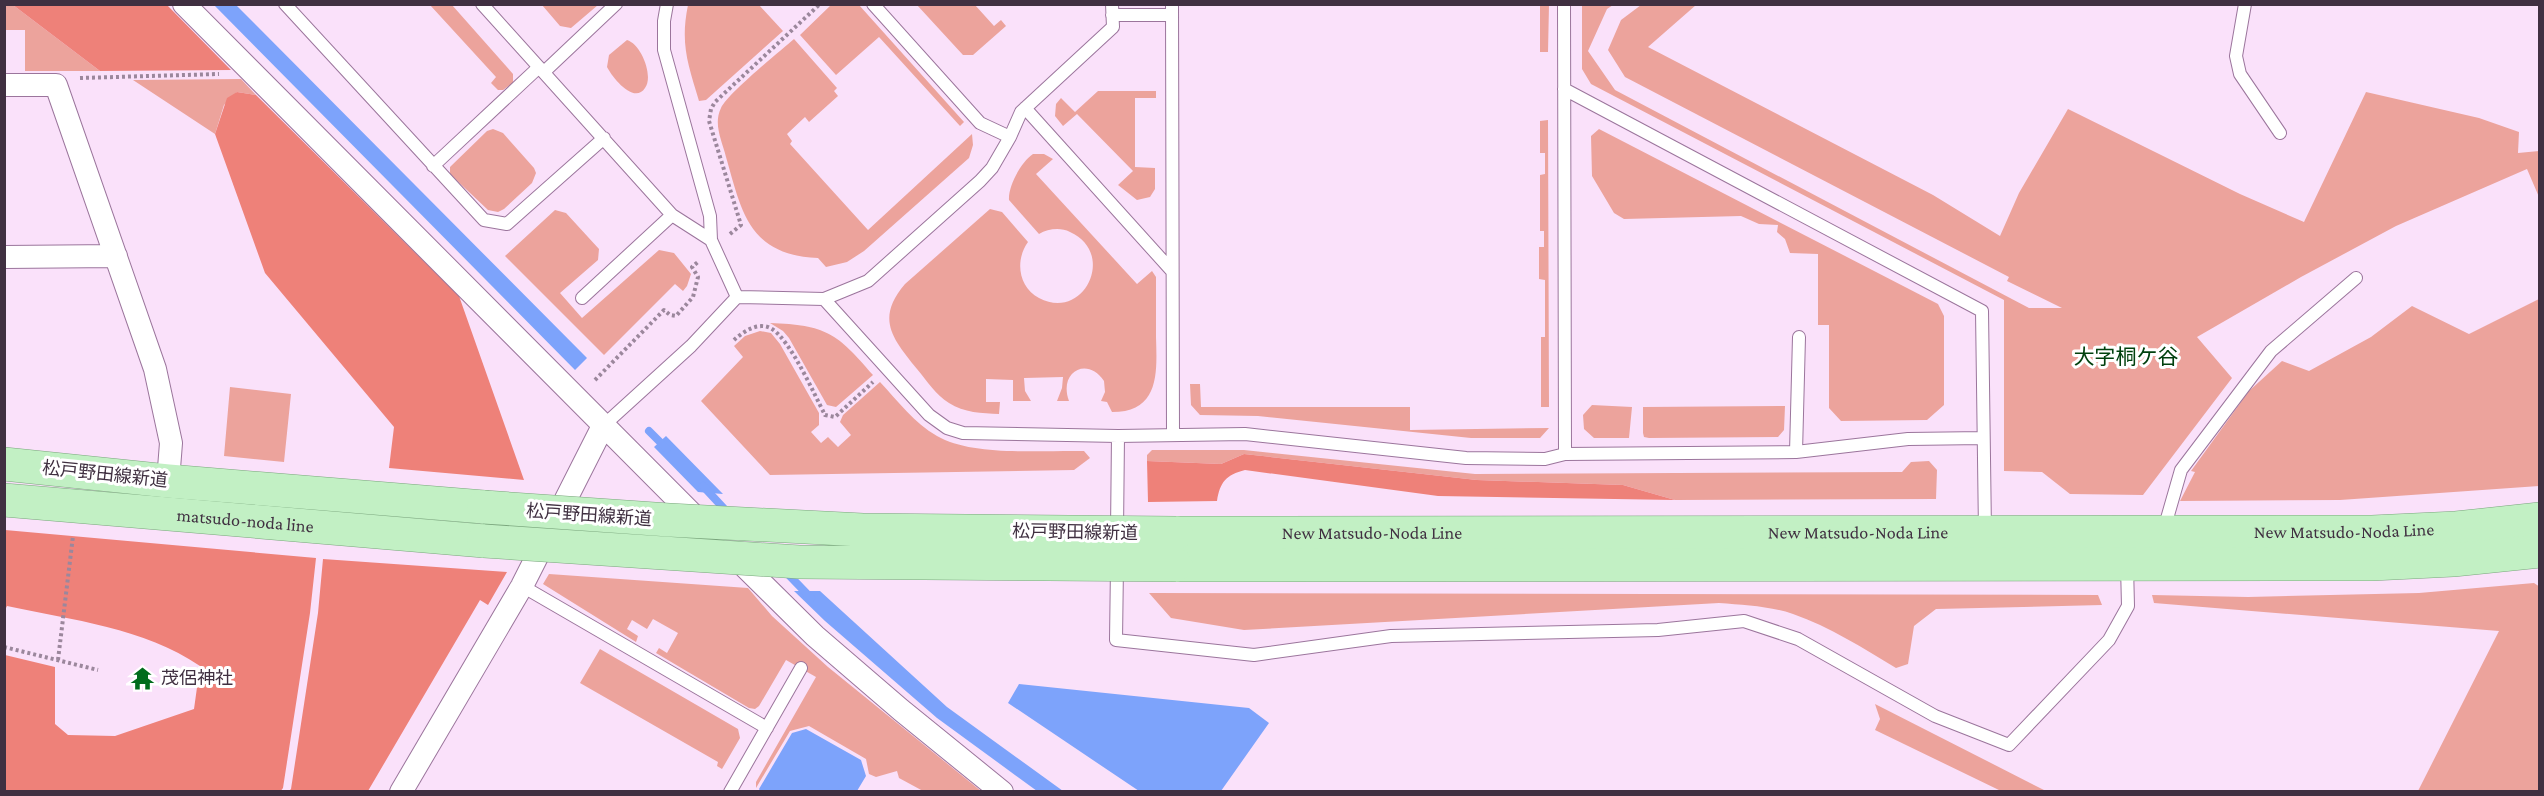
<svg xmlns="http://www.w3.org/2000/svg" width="2544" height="796" font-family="'Crimson Pro','Noto Sans JP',serif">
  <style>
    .green { fill: #eca39c }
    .forest { fill: #ee8179 }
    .water { fill: #7da3fb }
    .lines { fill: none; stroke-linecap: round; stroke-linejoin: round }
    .stream { stroke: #7da3fb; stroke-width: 8 }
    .service-casing { stroke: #9b759c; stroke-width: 14 }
    .minor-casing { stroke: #9b759c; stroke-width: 24 }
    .primary-casing { stroke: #7aa67d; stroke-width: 34 }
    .path { stroke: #9b879c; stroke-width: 4; stroke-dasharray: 3 3; stroke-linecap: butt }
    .service { stroke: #fff; stroke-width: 12 }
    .minor { stroke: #fff; stroke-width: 22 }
    .primary { stroke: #c2f0c4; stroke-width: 33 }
    .primary-bridge-casing { stroke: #7aa67d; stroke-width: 34; stroke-linecap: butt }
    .primary-bridge { stroke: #c2f0c4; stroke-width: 33 }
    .labels { text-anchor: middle; stroke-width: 6; stroke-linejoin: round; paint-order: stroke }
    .street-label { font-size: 18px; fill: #403041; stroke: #fff }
    .poi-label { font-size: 18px; fill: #403041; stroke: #fff; text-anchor: start }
    .quarter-label { font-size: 21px; fill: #01410e; stroke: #fff }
  </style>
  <rect width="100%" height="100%" fill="#fae1fa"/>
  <path class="green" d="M 962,4 L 975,5 L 994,26 L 1001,20 L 1006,26 L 973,55 L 963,55 L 917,5 Z
    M 5,5 L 13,5 L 100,71 L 25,71 L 25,30 L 5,30 Z
    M 430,5 L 452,5 L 513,74 L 513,83 L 503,90 L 498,90 L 491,83 L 496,77 Z
    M 542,5 L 598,5 L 571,28 L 560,26 Z
    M 688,5 L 759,5 L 783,31 L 706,100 L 699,101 C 688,64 680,44 688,5 Z
    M 831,5 L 859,5 L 964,122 L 960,126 L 879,37 L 836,75 L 800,35 Z
    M 1540,5 L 1549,5 L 1548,52 L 1540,52 Z
    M 1582,5 L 1613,5 L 1607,9 L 1588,51 L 1615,90 L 2029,308 L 2062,308 L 2007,281 L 2009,277 L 1625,77 L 1608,50 L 1621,20 L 1641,5 L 1696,5 L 1648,47 L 1933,195 L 2000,236 L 2019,193 L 2068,109 L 2240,194 L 2304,222 L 2366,92 L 2479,118 L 2519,132 L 2518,153 L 2539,151 L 2539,197 L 2527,169 L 2396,226 L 2301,277 L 2197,337 L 2232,378 L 2143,495 L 2070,494 L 2042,472 L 2004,471 L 2004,300 L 1591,84 L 1582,69 Z
    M 794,39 L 837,88 L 834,91 L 838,96 L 809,122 L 805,117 L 787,134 L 792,141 L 790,144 L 868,230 L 972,134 L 973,145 L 969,158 L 864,251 L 847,262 L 826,267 L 818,258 C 749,255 742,213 726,157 C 722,141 713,124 721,108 C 727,94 779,52 794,39 Z
    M 627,40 C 641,44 654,76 645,88 C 634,105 612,77 607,67 L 609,55 Z
    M 241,79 L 256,95 L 237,92 L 224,105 L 215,134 L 133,80 Z
    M 1098,91 L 1156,91 L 1156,98 L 1135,98 L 1135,167 L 1155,168 L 1155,189 L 1150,197 L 1137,200 L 1118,185 L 1133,171 L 1077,114 L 1063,126 L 1055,116 L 1056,104 L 1061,98 L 1075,112 Z
    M 1548,120 L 1549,407 L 1541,407 L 1541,337 L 1545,337 L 1545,280 L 1539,279 L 1539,247 L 1544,247 L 1544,231 L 1540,231 L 1540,175 L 1545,174 L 1545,153 L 1540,153 L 1540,121 Z
    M 493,129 L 503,133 L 534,168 L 536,173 L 532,183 L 504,209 L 498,212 L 488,210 L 450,174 L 450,167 L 487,131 Z
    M 1599,129 L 1938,304 L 1944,316 L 1944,405 L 1927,420 L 1841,421 L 1829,408 L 1829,325 L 1818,325 L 1818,254 L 1790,253 L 1785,239 L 1777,232 L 1778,225 L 1759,224 L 1741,216 L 1624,219 L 1614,213 L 1592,176 L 1591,136 Z
    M 1033,154 L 1044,154 L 1053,159 L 1036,174 L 1137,284 L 1152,271 L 1156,277 C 1156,297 1156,317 1156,337 C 1157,372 1160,412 1112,412 L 1107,402 L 1101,401 L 1105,392 L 1104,381 C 1088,356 1058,371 1069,401 L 1057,401 L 1062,388 L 1063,377 L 1024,378 L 1025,391 L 1031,401 L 1013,401 L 1013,380 L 986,379 L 986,402 L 1000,402 L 999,414 C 982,413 964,413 949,403 C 936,395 927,381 917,369 C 893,339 875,319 905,284 L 990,209 L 1002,212 L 1028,242 C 1015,260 1018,287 1039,298 C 1084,322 1117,253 1070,232 C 1060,227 1048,229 1039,234 L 1009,200 C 1008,186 1021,162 1033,154 Z
    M 555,210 L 566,213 L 599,249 L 598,260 L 560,293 L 582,318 L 659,250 L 674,253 L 691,274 L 687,286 L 683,291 L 675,284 L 604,355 L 505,256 Z
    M 2539,299 L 2539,486 L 2340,500 L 2180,501 L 2195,472 L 2191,471 L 2249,391 L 2282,361 L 2309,371 L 2371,337 L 2412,306 L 2469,334 Z
    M 770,323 C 826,325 837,333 873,375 L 836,407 L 827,405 L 789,338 L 783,331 Z
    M 760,331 L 771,333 L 780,344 L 819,413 L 819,425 L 811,432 L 821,443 L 828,437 L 838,447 L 851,435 L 840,422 L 843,415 L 880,382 C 898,401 914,423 937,436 C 973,457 1043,450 1084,451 L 1090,458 L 1074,470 L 770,475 L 701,401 L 743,357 L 734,346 L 745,336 Z
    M 1190,384 L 1200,384 L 1201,407 L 1410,407 L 1410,430 L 1549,428 L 1540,438 L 1471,438 L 1258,416 L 1200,415 L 1191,405 Z
    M 230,387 L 291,394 L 284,462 L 224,456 Z
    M 1592,405 L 1632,407 L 1629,438 L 1594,438 L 1584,429 L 1583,415 Z
    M 1785,406 L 1784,430 L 1778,437 L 1649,438 L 1644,437 L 1643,433 L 1643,407 Z
    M 1152,450 L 1244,450 L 1475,474 L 1902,472 L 1911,462 L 1929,461 L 1937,470 L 1936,499 L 1675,500 L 1623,485 L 1477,480 L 1244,454 L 1221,464 L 1147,461 L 1147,455 Z
    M 549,574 L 748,588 L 772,616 L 828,667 L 981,791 L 923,791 L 899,778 L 897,771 L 876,777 L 869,774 L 866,759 L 809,726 L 790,731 L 756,788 L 756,782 L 816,677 L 786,660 L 759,706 L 755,709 L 749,708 L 656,653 L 659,648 L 667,653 L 678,633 L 653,619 L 647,629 L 632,620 L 627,629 L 638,636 L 636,642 L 543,584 Z
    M 2534,583 L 2540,587 L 2539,792 L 2418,791 L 2499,631 L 2154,603 L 2152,595 L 2248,597 L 2419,593 Z
    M 1149,593 L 2098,595 L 2102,605 L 1936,609 L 1914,626 L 1908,664 L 1896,668 C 1863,648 1830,627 1793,614 C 1769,606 1744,605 1719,603 L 1244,630 L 1171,618 Z
    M 600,649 L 738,729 L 740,738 L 722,769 L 717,766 L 718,762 L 580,683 Z
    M 1875,704 L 2046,791 L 2001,791 L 1875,730 L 1880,719 Z"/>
  <path class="forest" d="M 13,5 L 167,5 L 231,70 L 100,71 Z
    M 237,92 L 256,95 L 459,296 L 524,480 L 389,468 L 394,427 L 265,273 L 215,134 L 227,98 Z
    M 1244,454 L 1477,480 L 1623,485 L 1675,500 L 1438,496 L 1245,470 C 1226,475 1220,482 1217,501 L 1148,502 L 1147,461 L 1221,464 Z
    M 5,530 L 316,558 L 310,613 L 283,788 L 280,792 L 5,791 L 5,655 L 55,667 L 55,724 L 68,735 L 115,736 L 194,709 L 200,666 C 144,628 72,620 7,606 L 5,610 Z
    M 323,559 L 507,572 L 488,605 L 480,600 L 368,791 L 289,791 L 291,789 L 318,613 Z"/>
  <path class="water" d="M 214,5 L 236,5 L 587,358 L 575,370 Z
    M 666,436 L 723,494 L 698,492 L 654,447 Z
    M 794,591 L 820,591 L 947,707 L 1063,791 L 1037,791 L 937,718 L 825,621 Z
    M 1019,684 L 1249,708 L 1269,723 L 1221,791 L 1139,791 L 1008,703 Z
    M 806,729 L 861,760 L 866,776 L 857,791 L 760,791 L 759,789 L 792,733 Z"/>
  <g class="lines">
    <path class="stream" d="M 649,431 L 667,449
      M 703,486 L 729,514
      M 784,570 L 811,598"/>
    <defs>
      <path id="service" d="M 285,4 L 484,220 L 507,224 L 604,138
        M 482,4 L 672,215 L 711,240 L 737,297 L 824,299 L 868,281 L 980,181 L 992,168 L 1010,137 L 980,123 L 873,4
        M 667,4 L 664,21 L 664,50 L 710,216 L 711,240
        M 1172,4 L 1173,433
        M 1564,4 L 1565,454
        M 2245,4 L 2236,56 L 2240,74 L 2280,133
        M 1112,15 L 1172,15
        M 544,72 L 616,4
        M 1564,89 L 1982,311 L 1985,532
        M 1025,108 L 1172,271
        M 1010,137 L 1021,112 L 1113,27 L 1112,4
        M 433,166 L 539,67
        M 582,298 L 672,215
        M 824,299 L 929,415 L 947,428 L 963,433 L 1118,436 L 1245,434 L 1466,458 L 1545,459 L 1565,454 L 1796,452 L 1908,439 L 1983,438
        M 603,426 L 691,346 L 737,297
        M 1796,452 L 1799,337
        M 2164,529 L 2181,470 L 2271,351 L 2356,278
        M 1117,531 L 1118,436
        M 1117,566 L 1116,640 L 1254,655 L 1391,636 L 1658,630 L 1744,621 L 1798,639 L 1935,716 L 2009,745 L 2109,640 L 2128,606 L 2127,566
        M 522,586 L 767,728
        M 730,792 L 801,668"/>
      <path id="minor" d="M 184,4 L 702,524
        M 4,85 L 56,85 L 155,369 L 171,443 L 168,481
        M 4,257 L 116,256
        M 732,554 L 815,636 L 901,710 L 1002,792
        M 401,792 L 522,586 L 603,426"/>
      <g id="primary">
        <path d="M 4,464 L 168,481 L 484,507"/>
        <path id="s1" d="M 4,500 L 484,541"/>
        <path id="s2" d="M 1176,533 L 2372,532 L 2456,528 L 2540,519"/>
        <path d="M 1176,565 L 2372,564 L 2453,560 L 2540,551"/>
      </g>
    </defs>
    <use href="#service" class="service-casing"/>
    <use href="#minor" class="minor-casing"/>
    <use href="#primary" class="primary-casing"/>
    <path class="path" d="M 80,78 L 219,74
      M 730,234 L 741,225 L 709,121 L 711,109 L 715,102 L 820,4
      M 734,340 C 744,331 759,321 772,329 C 791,341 814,394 825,415 L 835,417 L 873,382
      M 595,380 L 664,310 L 670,315 L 676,316 L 693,297 L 698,277 L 692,267 L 699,261
      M 4,647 L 98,670
      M 58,660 L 73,536"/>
    <use href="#service" class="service"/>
    <use href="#minor" class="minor"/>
    <use href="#primary" class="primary"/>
    <defs>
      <path id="primary-bridge" d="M 484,507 L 669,520 L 863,530 L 1176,533
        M 484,541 L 799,562 L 1176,565"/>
    </defs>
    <use href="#primary-bridge" class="primary-bridge-casing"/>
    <use href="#primary-bridge" class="primary-bridge"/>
  </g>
  <defs>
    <symbol id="temple-bare" viewBox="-9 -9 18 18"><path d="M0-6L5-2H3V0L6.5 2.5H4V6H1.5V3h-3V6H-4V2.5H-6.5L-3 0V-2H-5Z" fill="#006c1c" stroke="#fff" stroke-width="2.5" paint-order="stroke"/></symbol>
  </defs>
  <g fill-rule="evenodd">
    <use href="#temple-bare" x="126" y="662" width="33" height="33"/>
  </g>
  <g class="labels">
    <g class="street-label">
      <text transform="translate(105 474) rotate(6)" y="6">松戸野田線新道</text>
      <text transform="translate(589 515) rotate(4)" y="6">松戸野田線新道</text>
      <text dy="6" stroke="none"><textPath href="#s1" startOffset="242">matsudo-noda line</textPath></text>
      <text dy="6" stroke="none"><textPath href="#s2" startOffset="1168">New Matsudo-Noda Line</textPath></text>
      <text dy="6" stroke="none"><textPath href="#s2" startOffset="682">New Matsudo-Noda Line</textPath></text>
      <text transform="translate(1075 532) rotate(1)" y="6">松戸野田線新道</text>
      <text dy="6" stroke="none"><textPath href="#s2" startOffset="196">New Matsudo-Noda Line</textPath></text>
    </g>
    <g class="poi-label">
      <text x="161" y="684">茂侶神社</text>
    </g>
    <g class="quarter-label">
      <text x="2126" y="364">大字桐ケ谷</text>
    </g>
  </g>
  <rect width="2544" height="796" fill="none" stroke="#403041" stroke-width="12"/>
</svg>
